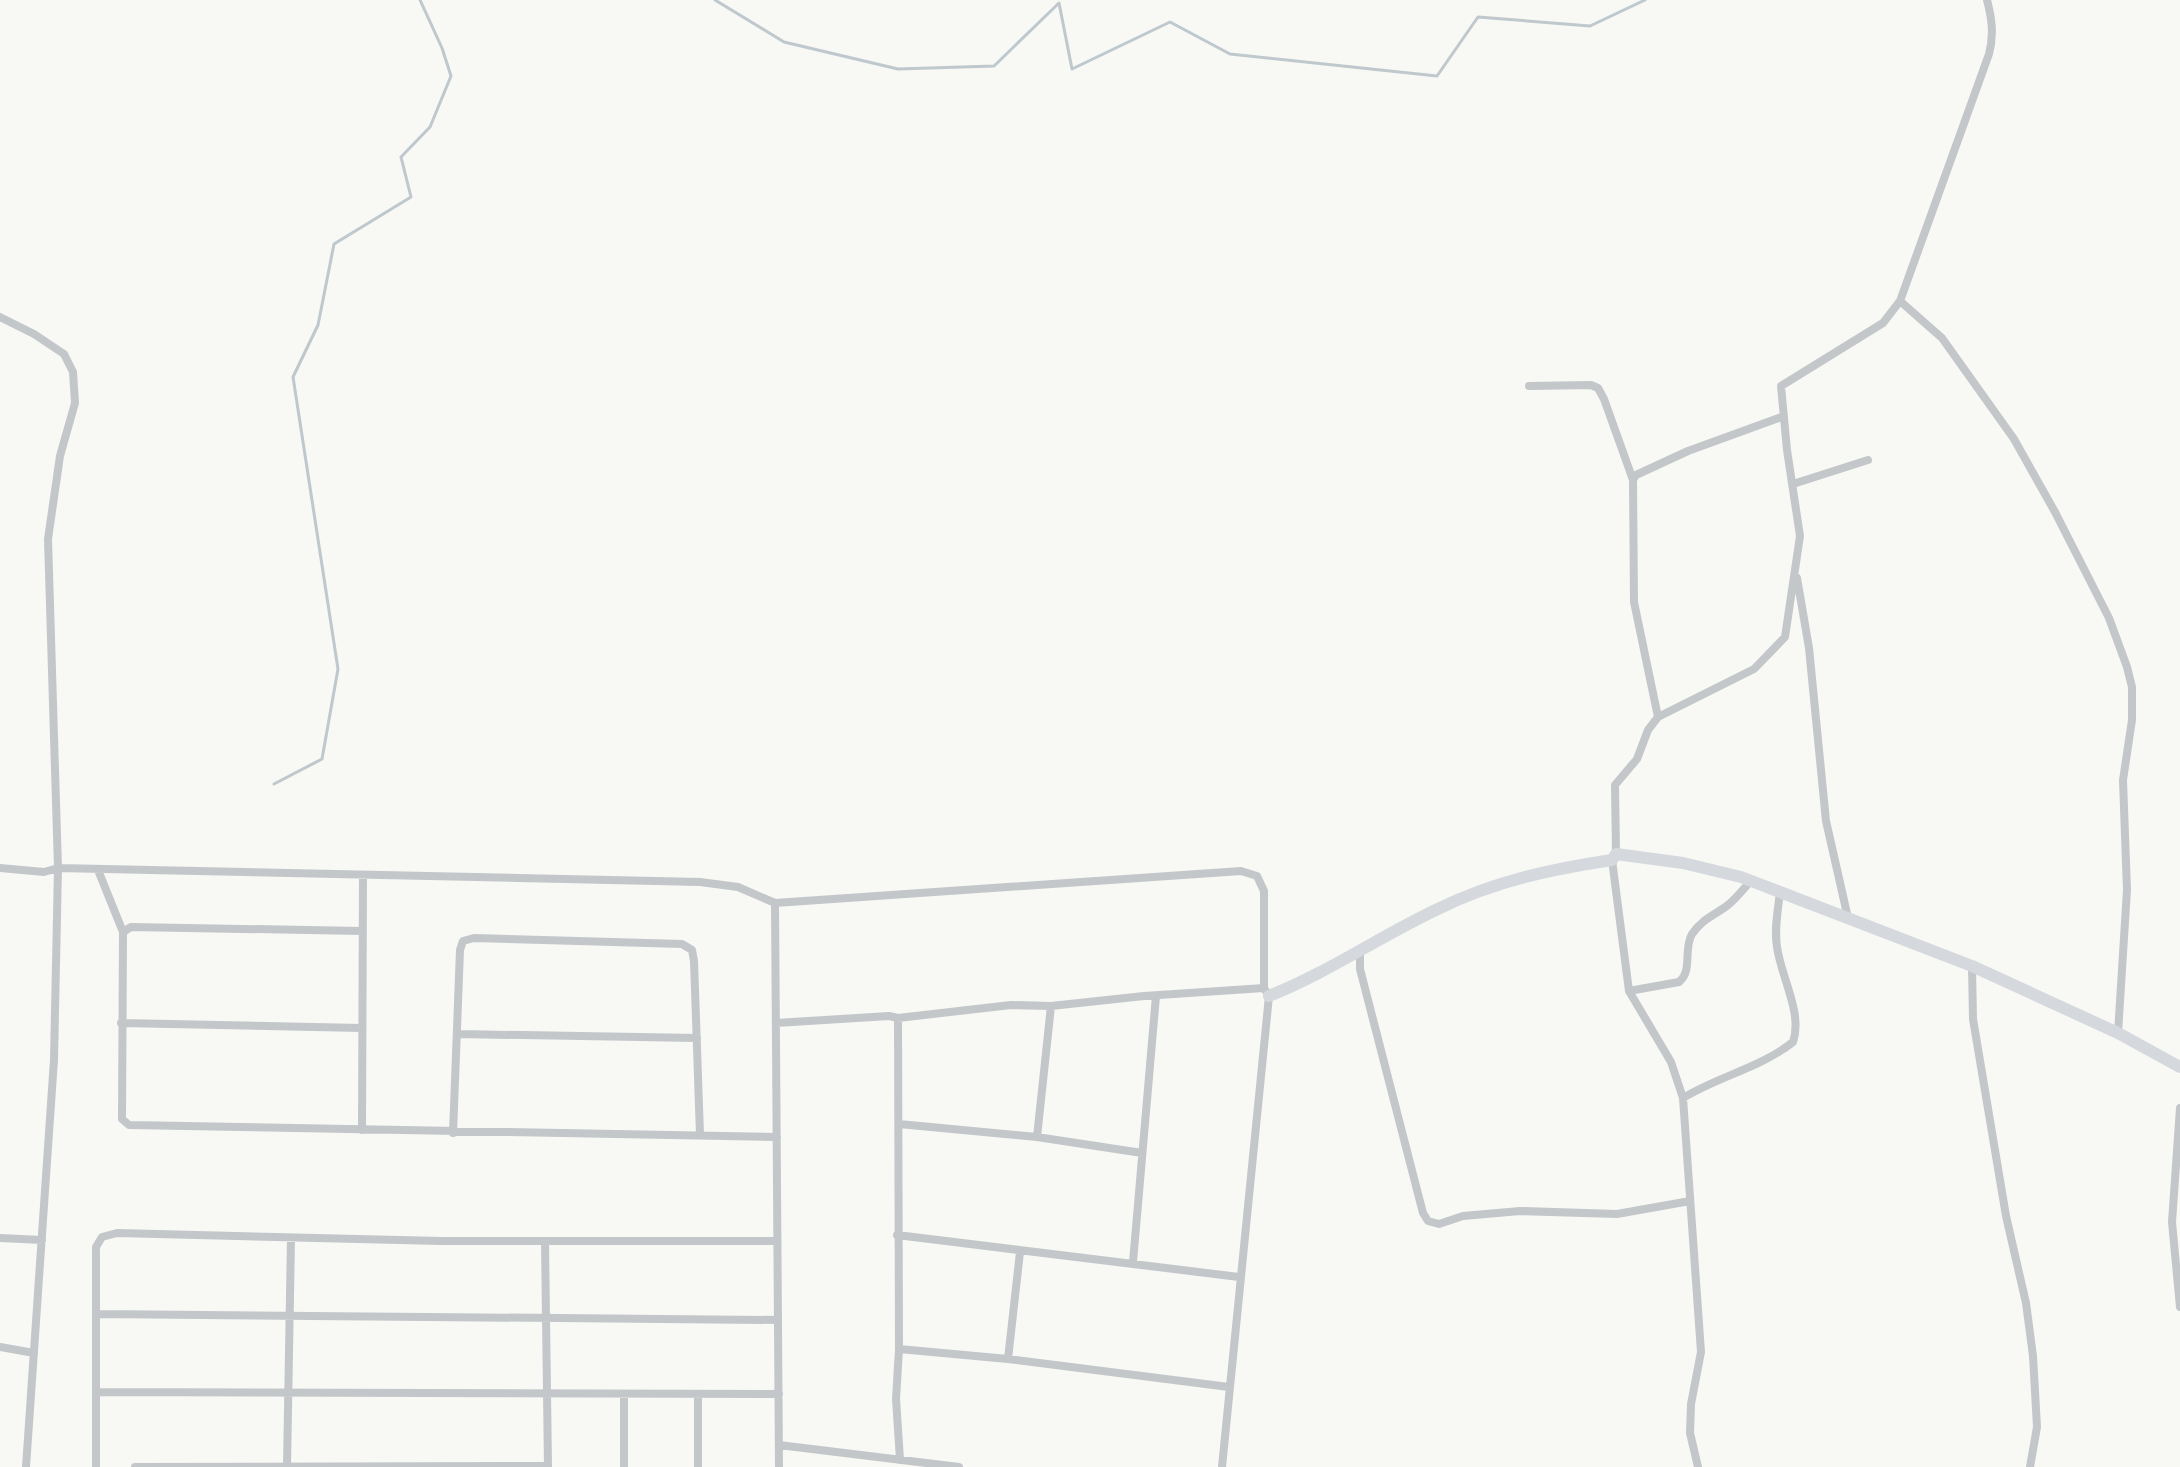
<svg xmlns="http://www.w3.org/2000/svg" width="2180" height="1467" font-family="'PT Sans',sans-serif">
  <style>
    .lines { fill: none; stroke-linecap: round; stroke-linejoin: round }
    .stream { stroke: #bec8cd; stroke-width: 3 }
    .street { stroke: #c3c7ca; stroke-width: 8 }
    .secondary { stroke: #d5d9dd; stroke-width: 12 }
  </style>
  <rect width="100%" height="100%" fill="#f8f8f5"/>
  <g class="lines">
    <path class="stream" d="M 715,0 L 784,42 L 898,69 L 994,66 L 1059,3 L 1072,69 L 1170,22 L 1230,54 L 1437,76 L 1478,17 L 1590,26 L 1645,0
      M 274,784 L 322,759 L 338,669 L 293,377 L 318,325 L 334,244 L 411,197 L 401,157 L 430,127 L 451,76 L 442,48 L 420,0"/>
    <path class="street" d="M 1900,301 L 1942,338 L 2014,439 L 2055,512 L 2109,618 L 2127,667 L 2132,687 L 2132,720 L 2123,780 L 2127,890 L 2118,1033
      M 0,317 L 34,334 L 64,354 L 73,372 L 75,403 L 60,456 L 48,539 L 58,868 L 44,872 L 0,868
      M 1529,386 L 1591,385 L 1598,388 L 1604,399 L 1633,480 L 1634,602 L 1658,717
      M 1633,480 L 1636,475 L 1688,451 L 1784,416
      M 1793,484 L 1868,460
      M 1797,578 L 1809,648 L 1826,821 L 1848,918
      M 1616,854 L 1615,785 L 1637,759 L 1648,730 L 1658,717 L 1754,669 L 1785,637 L 1800,536 L 1787,450 L 1781,386 L 1883,323 L 1900,301 L 1989,54 C 1994,35 1992,19 1987,0
      M 1612,860 L 1629,991 L 1671,1062 L 1683,1098 L 1701,1352 L 1691,1404 L 1690,1433 L 1698,1467
      M 98,870 L 123,932
      M 775,903 L 779,1467
      M 363,931 L 131,927 L 123,932 L 122,1119 L 129,1125 L 777,1137
      M 1360,951 L 1360,969 L 1423,1213 L 1428,1221 L 1439,1224 L 1463,1216 L 1520,1211 L 1617,1214 L 1690,1201
      M 1972,966 L 1973,1019 L 2006,1216 L 2026,1303 L 2033,1356 L 2037,1427 L 2030,1467
      M 1629,991 L 1679,982 C 1693,971 1683,949 1692,934 C 1702,919 1715,915 1728,905 C 1737,898 1744,888 1751,881
      M 898,1018 L 899,1349 L 896,1399 L 900,1460
      M 121,1023 L 362,1028
      M 776,1023 L 889,1016 L 898,1018 L 1011,1005 L 1051,1006 L 1144,996 L 1264,988
      M 457,1034 L 697,1038
      M 1683,1098 C 1719,1076 1760,1068 1793,1042 C 1803,1013 1781,977 1777,947 C 1774,929 1778,910 1780,892
      M 2180,1108 L 2172,1222 L 2180,1307
      M 899,1124 L 1037,1137 L 1142,1153
      M 362,1130 L 363,875
      M 453,1133 L 460,950 L 463,941 L 474,938 L 682,944 L 692,950 L 694,961 L 700,1135
      M 1037,1137 L 1051,1006
      M 897,1235 L 1239,1277
      M 0,1238 L 42,1240
      M 545,1242 L 548,1467
      M 1133,1262 L 1156,996
      M 96,1314 L 778,1320
      M 0,1347 L 34,1353
      M 899,1349 L 1008,1359 L 1229,1387
      M 1008,1359 L 1020,1252
      M 96,1392 L 779,1394
      M 624,1395 L 624,1467
      M 779,1445 L 959,1467
      M 26,1467 L 54,1060 L 58,868 L 700,882 L 738,887 L 775,903 L 1241,871 L 1257,876 L 1264,891 L 1264,988 L 1269,996 L 1222,1467
      M 96,1467 L 96,1247 L 102,1237 L 117,1233 L 441,1241 L 777,1241
      M 135,1467 L 548,1466
      M 287,1467 L 291,1238
      M 698,1467 L 698,1395"/>
    <path class="secondary" d="M 1269,996 C 1329,972 1382,935 1440,908 C 1495,881 1552,869 1612,860 L 1616,854 L 1683,863 L 1741,877 L 1972,966 L 2118,1033 L 2180,1067"/>
  </g>
</svg>
